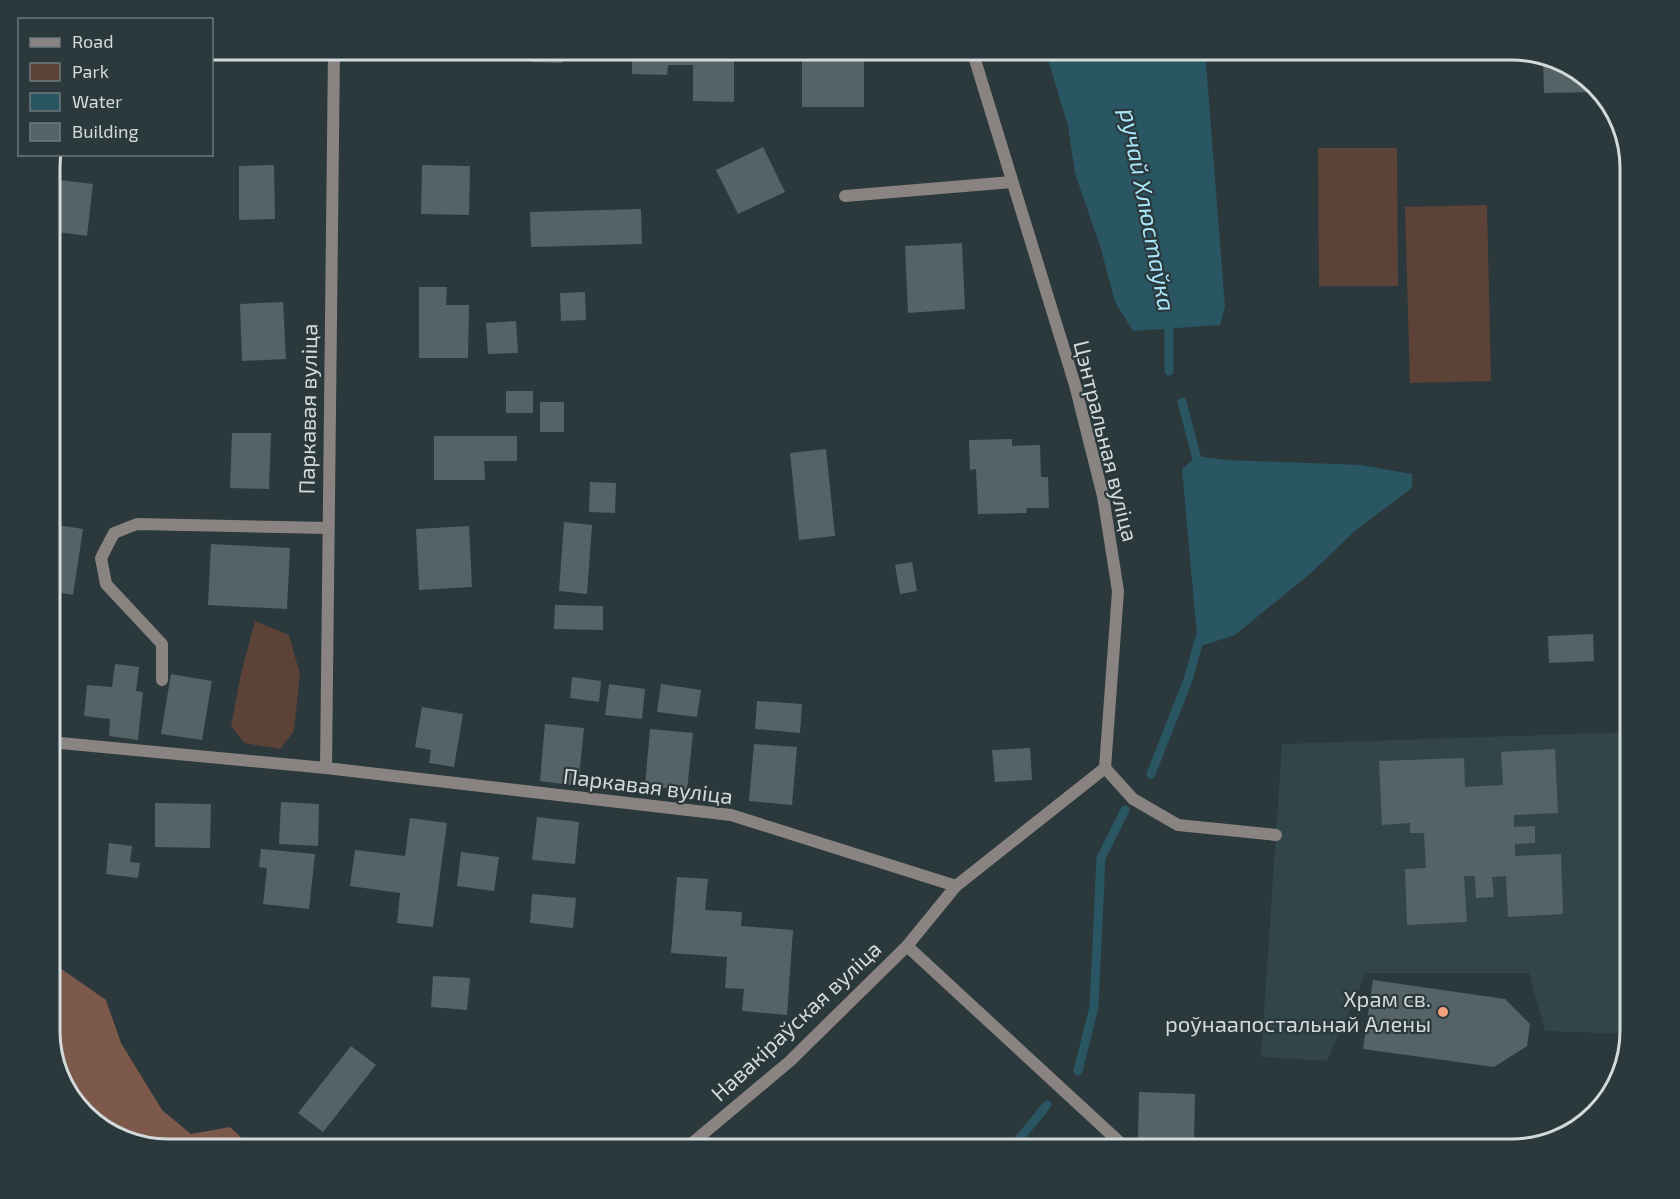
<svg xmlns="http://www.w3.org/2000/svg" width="1680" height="1199" font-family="'Exo 2',sans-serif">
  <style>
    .built { fill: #31454b }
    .green { fill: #5d4237 }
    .forest { fill: #7c594a }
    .water { fill: #2a5562 }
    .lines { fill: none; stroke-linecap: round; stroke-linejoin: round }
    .stream { stroke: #2a5562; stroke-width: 9 }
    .building { fill: #556367 }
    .service { stroke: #898381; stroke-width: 12 }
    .minor { stroke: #898381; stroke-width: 12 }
    .poi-dot { fill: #f2a17e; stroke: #2b383c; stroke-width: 2 }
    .labels { text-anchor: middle; stroke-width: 4.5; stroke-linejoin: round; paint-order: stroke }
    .street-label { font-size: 22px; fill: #d2dadc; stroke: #2b383c }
    .poi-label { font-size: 22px; fill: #d2dadc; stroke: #2b383c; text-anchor: end }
    .water-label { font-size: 24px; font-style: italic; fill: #a9e5f8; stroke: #2b383c }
    .rim { fill: none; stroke: #d2dadc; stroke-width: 3 }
  </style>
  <rect width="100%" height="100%" fill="#2b383c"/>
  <path class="built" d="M 1630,732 L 1630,1034 L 1545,1031 L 1529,973 L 1366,973 L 1327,1061 L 1261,1057 L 1282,744 Z"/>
  <path class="green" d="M 1318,148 L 1397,148 L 1398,286 L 1319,286 Z
    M 1487,205 L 1491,381 L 1410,383 L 1405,207 Z
    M 255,621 L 289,635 L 300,674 L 294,731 L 280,749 L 244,743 L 231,726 L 241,674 Z"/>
  <path class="forest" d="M 50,961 L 106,1000 L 121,1043 L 162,1110 L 191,1134 L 230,1127 L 247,1143 L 243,1149 L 168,1149 L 96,1125 L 62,1084 L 50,1039 Z"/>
  <path class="water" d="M 1045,50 L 1205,50 L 1225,307 L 1220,325 L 1133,331 L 1115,302 L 1101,249 L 1075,173 L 1068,126 Z
    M 1197,456 L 1227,460 L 1361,465 L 1412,474 L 1412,488 L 1356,530 L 1311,573 L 1235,635 L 1198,647 L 1182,469 Z"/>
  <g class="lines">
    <path class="stream" d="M 1169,317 L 1169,371
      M 1182,402 L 1199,467
      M 1151,774 L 1188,680 L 1200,637
      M 1078,1071 L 1094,1007 L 1101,858 L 1125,810
      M 1011,1149 L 1047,1105"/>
  </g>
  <path class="building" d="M 532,50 L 562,50 L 562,63 L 532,62 Z
    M 632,50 L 734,50 L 734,102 L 693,101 L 693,65 L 668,65 L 667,75 L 632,74 Z
    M 802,50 L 864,50 L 864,107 L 802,107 Z
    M 1543,60 L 1584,74 L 1599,92 L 1544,93 Z
    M 763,147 L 785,192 L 738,214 L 716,170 Z
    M 274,165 L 275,219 L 239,220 L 239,166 Z
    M 422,165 L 470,166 L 469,215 L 421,214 Z
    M 50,179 L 93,184 L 87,236 L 50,231 Z
    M 641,209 L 642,244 L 531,247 L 530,212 Z
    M 962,243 L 965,309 L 908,313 L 905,246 Z
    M 419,287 L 447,287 L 446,305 L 469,305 L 468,358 L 419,358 Z
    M 585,292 L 586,320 L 561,321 L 560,293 Z
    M 283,302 L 286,359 L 242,361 L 240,304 Z
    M 516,321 L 518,353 L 488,354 L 486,323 Z
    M 506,391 L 533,391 L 533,413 L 506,413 Z
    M 540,402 L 564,402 L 564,432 L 540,432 Z
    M 232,433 L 271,433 L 269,489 L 230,488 Z
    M 434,436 L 517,436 L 517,461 L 484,461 L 485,480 L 434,480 Z
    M 1012,439 L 1012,446 L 1040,445 L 1041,477 L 1048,477 L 1049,508 L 1026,508 L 1027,513 L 978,514 L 976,469 L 970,470 L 969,440 Z
    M 826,449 L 835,536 L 799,540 L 790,453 Z
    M 590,482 L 616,483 L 615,513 L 589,512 Z
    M 564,522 L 592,525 L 587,594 L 559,591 Z
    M 51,524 L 83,529 L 73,595 L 50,591 Z
    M 469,526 L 472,587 L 419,590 L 416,529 Z
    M 211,544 L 290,548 L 287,609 L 208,605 Z
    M 912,562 L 917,591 L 900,594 L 895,565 Z
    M 555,605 L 603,606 L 603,630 L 554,629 Z
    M 1593,634 L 1594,661 L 1549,663 L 1548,636 Z
    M 115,664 L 139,667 L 136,691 L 143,692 L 138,740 L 109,736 L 110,719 L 84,716 L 87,685 L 112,687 Z
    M 171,674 L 212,681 L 202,740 L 161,734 Z
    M 572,677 L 601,681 L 599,702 L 570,698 Z
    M 609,684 L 645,689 L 642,719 L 605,715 Z
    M 661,684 L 701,690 L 697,717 L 657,712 Z
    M 757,701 L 802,704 L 800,733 L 755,729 Z
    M 422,707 L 463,714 L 454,767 L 429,763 L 431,750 L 415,747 Z
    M 545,724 L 584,728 L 578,786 L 540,781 Z
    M 650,729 L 693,733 L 687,790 L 645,786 Z
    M 754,744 L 797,747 L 792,805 L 749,801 Z
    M 1030,748 L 1032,780 L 995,782 L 992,750 Z
    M 1555,749 L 1558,813 L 1514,815 L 1514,827 L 1535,826 L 1535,843 L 1515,844 L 1515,856 L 1561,854 L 1563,914 L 1508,917 L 1506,876 L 1492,877 L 1494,897 L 1476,898 L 1475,876 L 1464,876 L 1467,922 L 1407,925 L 1405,869 L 1426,868 L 1424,833 L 1410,833 L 1410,823 L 1382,825 L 1379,761 L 1464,758 L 1465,787 L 1503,785 L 1501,752 Z
    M 281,802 L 319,804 L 318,846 L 279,844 Z
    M 155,803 L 211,804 L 210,848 L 155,847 Z
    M 537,817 L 579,822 L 575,864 L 532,860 Z
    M 410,818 L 447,823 L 433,927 L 397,923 L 400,893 L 350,886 L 355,850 L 405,856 Z
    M 109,843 L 132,846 L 130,862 L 140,863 L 138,878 L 106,874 Z
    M 261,849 L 315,854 L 309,909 L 263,904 L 267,868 L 259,867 Z
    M 461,852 L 499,857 L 494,891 L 457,886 Z
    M 677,877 L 708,879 L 705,910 L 742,912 L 741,926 L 793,930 L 787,1015 L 742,1011 L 744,989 L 725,988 L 727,957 L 671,953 Z
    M 532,894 L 576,898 L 573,928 L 530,923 Z
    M 433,976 L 470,978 L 467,1010 L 431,1007 Z
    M 1373,980 L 1505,999 L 1530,1024 L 1527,1046 L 1494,1067 L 1363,1049 Z
    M 351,1046 L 376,1065 L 323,1132 L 298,1113 Z
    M 1139,1092 L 1195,1094 L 1194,1140 L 1138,1138 Z"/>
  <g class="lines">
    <path class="service" d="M 845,196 L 1012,182
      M 162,680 L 162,644 L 106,584 L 101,558 L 114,533 L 137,524 L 328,528
      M 1105,768 L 1133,799 L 1178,825 L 1276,835
      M 907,946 L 1127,1149"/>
    <path class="minor" d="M 50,742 L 326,768 L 731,815 L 956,886
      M 326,768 L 334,50
      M 685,1149 L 790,1061 L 907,946 L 956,886 L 1105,768 L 1118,591 L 1103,496 L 1075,385 L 972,50"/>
  </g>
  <circle class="poi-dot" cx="1443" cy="1012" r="6"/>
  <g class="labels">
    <g class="street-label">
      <text transform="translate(308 409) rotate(-89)" y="8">Паркавая вуліца</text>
      <text transform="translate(1106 441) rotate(76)" y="8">Цэнтральная вуліца</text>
      <text transform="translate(648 786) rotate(7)" y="8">Паркавая вуліца</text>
      <text transform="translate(796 1021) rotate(-43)" y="8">Навакіраўская вуліца</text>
    </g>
    <g class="poi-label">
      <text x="1431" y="1007">Храм св.<tspan x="1431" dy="25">роўнаапостальнай Алены</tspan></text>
    </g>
    <g class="water-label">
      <text transform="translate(1147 210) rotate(79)" y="8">ручай Хлюстаўка</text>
    </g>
  </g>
  <path d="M0 0H1680V1199H0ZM168 60H1512A108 108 0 0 1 1620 168V1031A108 108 0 0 1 1512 1139H168A108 108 0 0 1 60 1031V168A108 108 0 0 1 168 60Z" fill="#2b383c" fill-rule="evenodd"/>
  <path class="rim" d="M168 60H1512A108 108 0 0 1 1620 168V1031A108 108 0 0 1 1512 1139H168A108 108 0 0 1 60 1031V168A108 108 0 0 1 168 60Z"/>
  <rect x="18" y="18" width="195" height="138" fill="#2b383c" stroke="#6e797c" stroke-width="1.5"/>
  <rect x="30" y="38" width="30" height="9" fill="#898381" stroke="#6e797c" stroke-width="1.5"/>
  <text x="72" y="48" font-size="18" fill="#d2dadc">Road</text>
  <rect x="30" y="63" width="30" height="18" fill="#5d4237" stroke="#6e797c" stroke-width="1.5"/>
  <text x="72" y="78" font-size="18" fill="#d2dadc">Park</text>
  <rect x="30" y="93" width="30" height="18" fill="#2a5562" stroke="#6e797c" stroke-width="1.5"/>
  <text x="72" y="108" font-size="18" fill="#d2dadc">Water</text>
  <rect x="30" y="123" width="30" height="18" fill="#556367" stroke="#6e797c" stroke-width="1.5"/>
  <text x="72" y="138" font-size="18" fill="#d2dadc">Building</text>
</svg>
